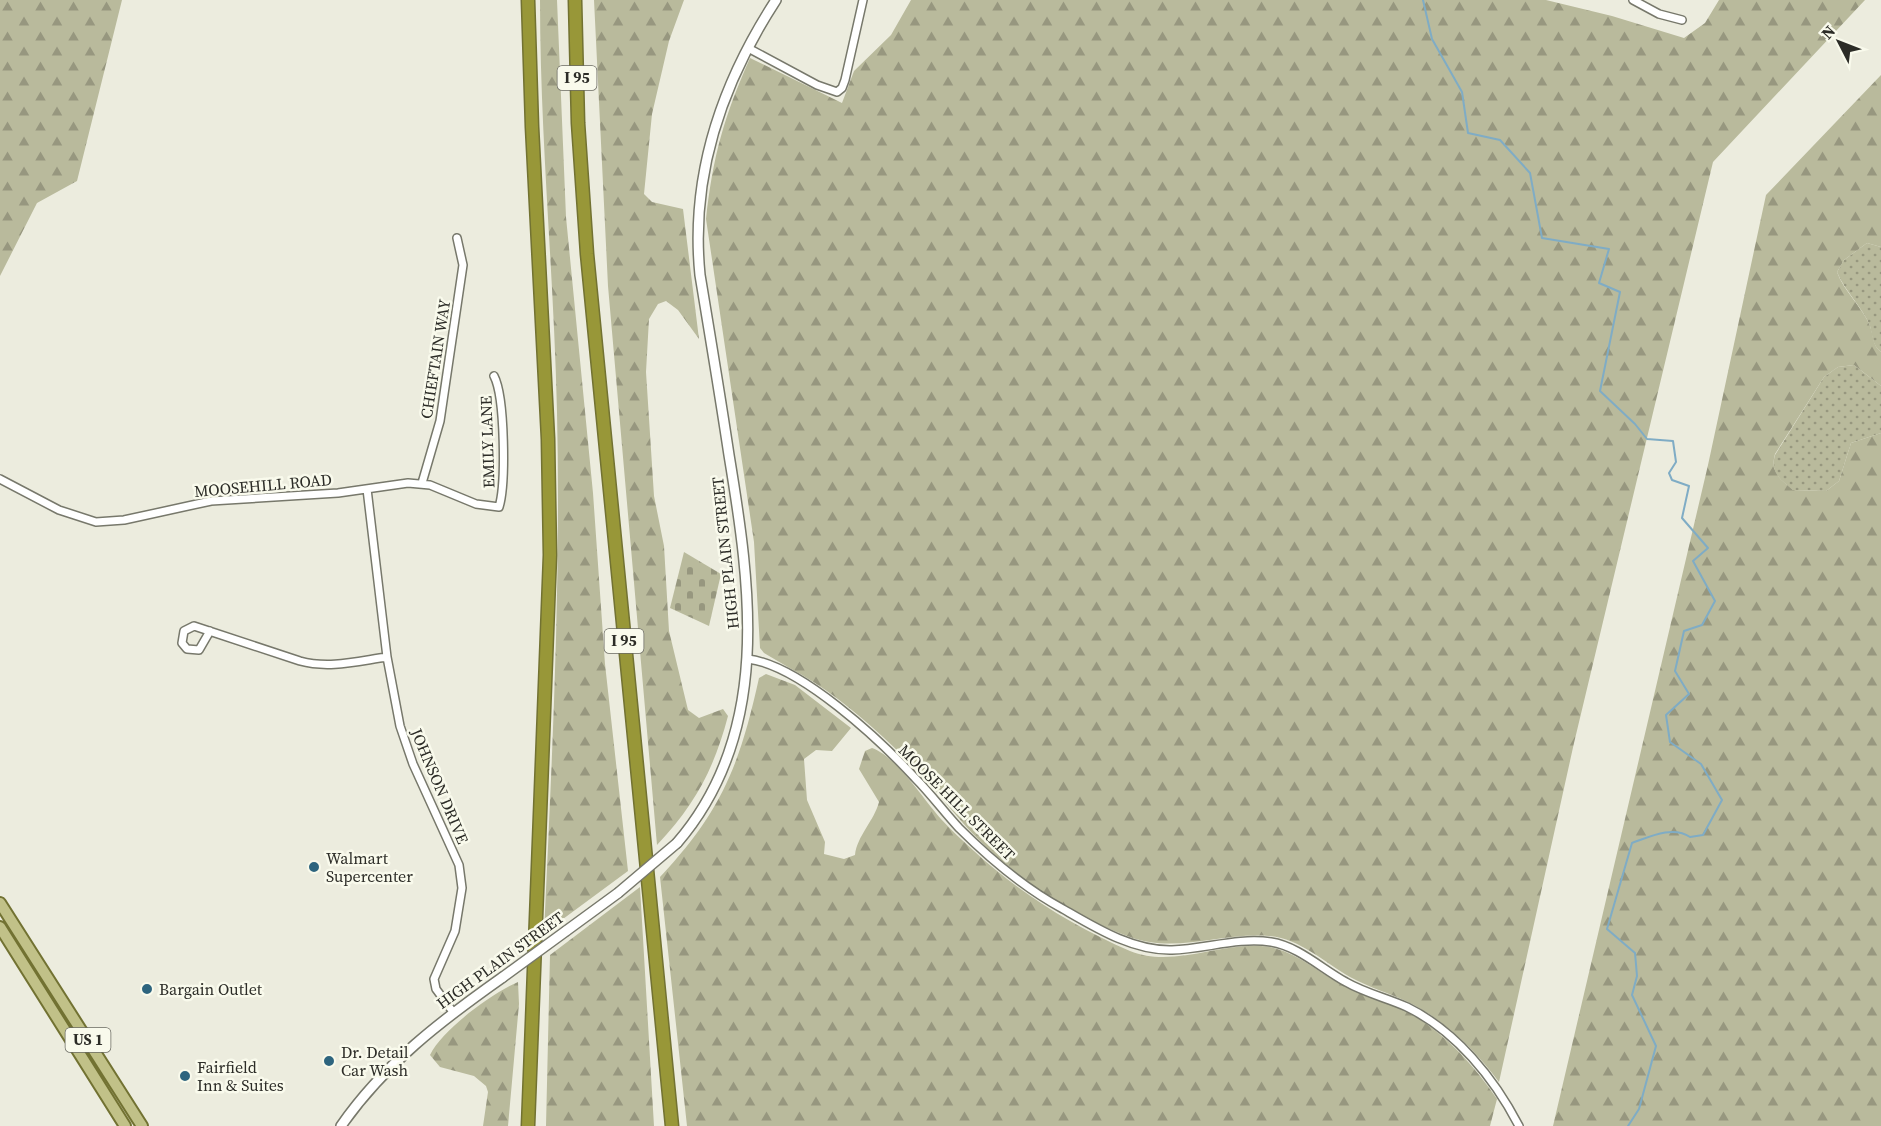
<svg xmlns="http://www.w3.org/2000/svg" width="1881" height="1126" font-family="'Source Serif 4',serif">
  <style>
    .grass { fill: url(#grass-dots) }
    .forest { fill: url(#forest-firs) }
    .cemetery { fill: url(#cemetery-stones) }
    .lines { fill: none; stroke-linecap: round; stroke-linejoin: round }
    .stream { stroke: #7facc5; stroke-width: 2 }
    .minor-casing { stroke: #77786b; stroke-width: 10 }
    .secondary-casing { stroke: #77786b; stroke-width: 12 }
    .primary-casing { stroke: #727232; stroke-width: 14 }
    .motorway-casing { stroke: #727232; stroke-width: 15 }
    .minor { stroke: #fff; stroke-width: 7 }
    .secondary { stroke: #fff; stroke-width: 9 }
    .primary { stroke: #c1c188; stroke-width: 10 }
    .motorway { stroke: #989738; stroke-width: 12 }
    .secondary-bridge-casing { stroke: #77786b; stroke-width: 12; stroke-linecap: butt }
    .secondary-bridge { stroke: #fff; stroke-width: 9 }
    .poi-dot { fill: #2d647e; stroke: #f9faec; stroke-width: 2 }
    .labels { text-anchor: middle; stroke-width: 5; stroke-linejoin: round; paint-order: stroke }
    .shield { fill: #f9faec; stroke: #6a6a62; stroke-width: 1.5 }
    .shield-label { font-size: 15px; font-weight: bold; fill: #2c2c27 }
    .street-label { font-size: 16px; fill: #2c2c27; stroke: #f9faec }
    .poi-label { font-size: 16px; fill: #2c2c27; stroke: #f9faec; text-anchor: start }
  </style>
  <defs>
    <pattern id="grass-dots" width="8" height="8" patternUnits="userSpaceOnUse" patternTransform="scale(1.5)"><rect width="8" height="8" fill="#b9ba9c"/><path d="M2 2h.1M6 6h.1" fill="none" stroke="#97977f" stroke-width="1.8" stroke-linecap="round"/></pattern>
    <pattern id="forest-firs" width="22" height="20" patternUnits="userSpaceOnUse" patternTransform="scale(1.5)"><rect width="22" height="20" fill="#b9ba9c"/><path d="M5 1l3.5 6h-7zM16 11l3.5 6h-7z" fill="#97977f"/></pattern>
    <pattern id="cemetery-stones" width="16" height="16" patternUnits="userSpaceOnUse" patternTransform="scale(1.5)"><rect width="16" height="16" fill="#b9ba9c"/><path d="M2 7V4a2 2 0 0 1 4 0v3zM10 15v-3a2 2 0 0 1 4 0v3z" fill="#97977f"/></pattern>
  </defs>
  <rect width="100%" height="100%" fill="#ececde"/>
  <path class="grass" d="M 1867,243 L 1881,247 L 1881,352 C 1872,345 1873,337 1870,326 C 1862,306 1845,292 1837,272 L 1844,260 Z
    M 1854,365 L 1881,386 L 1881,433 L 1851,443 L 1839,481 L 1826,491 L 1793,490 C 1780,479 1770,473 1775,455 L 1824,377 L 1838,367 Z"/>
  <path class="forest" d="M 0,0 L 122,0 L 77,181 L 37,203 L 0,276 Z
    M 540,0 L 557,0 L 566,217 L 593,493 L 605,664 L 628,871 L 544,933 C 552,759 561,586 557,412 C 554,275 540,138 540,0 Z
    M 594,0 L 684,0 L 669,41 L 652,114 L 644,194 L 652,202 L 683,209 L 699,339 L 678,310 L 666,301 L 658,304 L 649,319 L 646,372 L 654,496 L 664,546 L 669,631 L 688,710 L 699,718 L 723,709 L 728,716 C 714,769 695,805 657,845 L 608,286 Z
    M 911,0 L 1546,0 L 1612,16 L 1684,38 L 1705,23 L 1719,0 L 1865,0 L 1713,162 L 1574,743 L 1499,1082 C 1475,1050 1445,1020 1408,1002 C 1389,993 1368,987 1350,977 C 1325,963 1299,938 1269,936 C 1222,932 1176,954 1130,937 C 1074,917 1020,881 978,839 C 951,812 930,781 902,755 C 875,729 846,703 815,683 C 798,672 780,663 764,653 L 760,648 L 754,542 L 706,219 C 713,155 724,117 750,58 L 842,103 L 854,71 L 891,35 Z
    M 1881,75 L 1881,247 L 1867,243 L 1844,260 L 1837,272 C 1844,292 1862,306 1870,326 C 1874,337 1872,345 1881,352 L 1881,386 L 1854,365 L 1838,367 L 1824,377 L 1775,454 C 1770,473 1780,479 1793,490 L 1826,491 L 1839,481 L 1851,443 L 1881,433 L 1881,1126 L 1553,1126 L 1708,465 L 1766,195 Z
    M 766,674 L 795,685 L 851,728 L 832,751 L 816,750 L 804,759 L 807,800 L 825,842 L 824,854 L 844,859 L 855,855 C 857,836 874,821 879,802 L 859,769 L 865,751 L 872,748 C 896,756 924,800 941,819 C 951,830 963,841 974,851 C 1018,892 1074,927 1130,951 C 1171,968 1220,943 1261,946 C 1291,948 1314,969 1339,983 C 1358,994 1378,998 1398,1007 C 1439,1027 1471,1061 1497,1099 L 1490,1126 L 687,1126 L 660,877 C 722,811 740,764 759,678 Z
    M 640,887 L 654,1126 L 546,1126 L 550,955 Z
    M 518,982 L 519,1004 L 508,1126 L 483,1126 L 488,1092 L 486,1086 L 474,1076 L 440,1067 L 430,1055 C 442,1030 492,993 518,982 Z"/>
  <path class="cemetery" d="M 684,552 L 721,574 L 709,626 L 670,608 Z"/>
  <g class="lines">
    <path class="stream" d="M 1423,0 L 1432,39 L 1462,92 L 1468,133 L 1500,140 L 1530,173 L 1542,238 L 1609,249 L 1599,283 L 1620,292 L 1600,391 L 1635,424 L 1647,439 L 1673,441 L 1676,462 L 1669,473 L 1672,480 L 1689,486 L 1682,518 L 1708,548 L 1693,561 L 1715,601 L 1702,625 L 1684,631 L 1675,671 L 1689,694 L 1666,715 L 1670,742 L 1701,764 L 1722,800 L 1703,835 L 1690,837 C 1673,825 1649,837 1632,843 L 1607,929 L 1635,953 L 1637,976 L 1632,995 L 1656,1046 L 1639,1109 L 1628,1126"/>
    <defs>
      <path id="minor" d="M 1633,0 L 1659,14 L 1682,20
        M 748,48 L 817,85 L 837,92 L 842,88 L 845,80 L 863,0
        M 0,479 L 59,510 L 96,522 L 124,520 L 211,501 L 338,493 L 408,483 L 430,485 L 476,504 L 499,507 C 506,484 505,397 494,376
        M 422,483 L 440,421 L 463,265 L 457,238
        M 367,489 L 387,657 L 400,726 L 413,764 L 459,865 L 462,888 L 455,931 L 434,979 L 436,989 L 453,1012
        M 210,631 L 199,650 L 187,649 L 182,643 L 184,631 L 194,626 L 300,661 C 329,669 358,661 387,657
        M 748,659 C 800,665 880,740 915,778 C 931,794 944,812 959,828 C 990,859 1024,888 1063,909 C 1096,928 1133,951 1172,950 C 1205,949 1238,937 1271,942 C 1298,946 1322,969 1346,982 C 1365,993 1387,998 1407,1007 C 1456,1031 1494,1078 1519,1126"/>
      <path id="secondary" d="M 677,843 C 772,733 751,588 729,455 C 720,395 710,335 700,275 C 690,176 722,83 776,0
        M 566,931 L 618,893
        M 341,1126 C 384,1064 442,1020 503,977"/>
      <path id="primary" d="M 0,903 L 142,1126
        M 0,927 L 125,1126"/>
      <path id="motorway" d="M 575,0 L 578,123 L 587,254 L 672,1126
        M 528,1126 L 550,555 L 548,439 L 532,127 L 528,0"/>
    </defs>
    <use href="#minor" class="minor-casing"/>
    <use href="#secondary" class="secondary-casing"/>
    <use href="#primary" class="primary-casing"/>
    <use href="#motorway" class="motorway-casing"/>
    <use href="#minor" class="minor"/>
    <use href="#secondary" class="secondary"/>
    <use href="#primary" class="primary"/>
    <use href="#motorway" class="motorway"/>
    <defs>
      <path id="secondary-bridge" d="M 618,893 L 677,843
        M 503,977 L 566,931"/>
    </defs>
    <use href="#secondary-bridge" class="secondary-bridge-casing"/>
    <use href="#secondary-bridge" class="secondary-bridge"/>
  </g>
  <g class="poi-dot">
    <circle cx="314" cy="867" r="6"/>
    <circle cx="147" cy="989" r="6"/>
    <circle cx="329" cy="1061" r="6"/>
    <circle cx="185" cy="1076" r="6"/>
  </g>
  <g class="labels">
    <g class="shield">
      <rect x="557.5" y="66" width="39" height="24" rx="4.5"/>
      <rect x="604.5" y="629" width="39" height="24" rx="4.5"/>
      <rect x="65.5" y="1028" width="45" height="24" rx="4.5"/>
    </g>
    <g class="shield-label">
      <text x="577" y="83">I 95</text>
      <text x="624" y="646">I 95</text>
      <text x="88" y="1045">US 1</text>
    </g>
    <g class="street-label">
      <text transform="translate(435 359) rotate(-81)" y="6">CHIEFTAIN WAY</text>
      <text transform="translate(487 442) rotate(-92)" y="6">EMILY LANE</text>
      <text transform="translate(263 485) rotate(-5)" y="6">MOOSEHILL ROAD</text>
      <text transform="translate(725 553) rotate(-96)" y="6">HIGH PLAIN STREET</text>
      <text transform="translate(440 786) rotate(67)" y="6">JOHNSON DRIVE</text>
      <text transform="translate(957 802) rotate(45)" y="6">MOOSE HILL STREET</text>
      <text transform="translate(500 960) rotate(-36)" y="6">HIGH PLAIN STREET</text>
    </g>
    <g class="poi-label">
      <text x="326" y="864">Walmart<tspan x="326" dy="18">Supercenter</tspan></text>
      <text x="159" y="995">Bargain Outlet</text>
      <text x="341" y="1058">Dr. Detail<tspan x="341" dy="18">Car Wash</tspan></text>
      <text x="197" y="1073">Fairfield<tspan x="197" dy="18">Inn &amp; Suites</tspan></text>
    </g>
  </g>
  <g transform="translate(1839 42) rotate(312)" stroke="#f9faec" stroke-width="4.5" paint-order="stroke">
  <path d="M0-4.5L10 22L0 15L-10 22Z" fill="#2c2c27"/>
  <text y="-9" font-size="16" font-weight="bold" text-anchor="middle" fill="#2c2c27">N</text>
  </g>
</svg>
